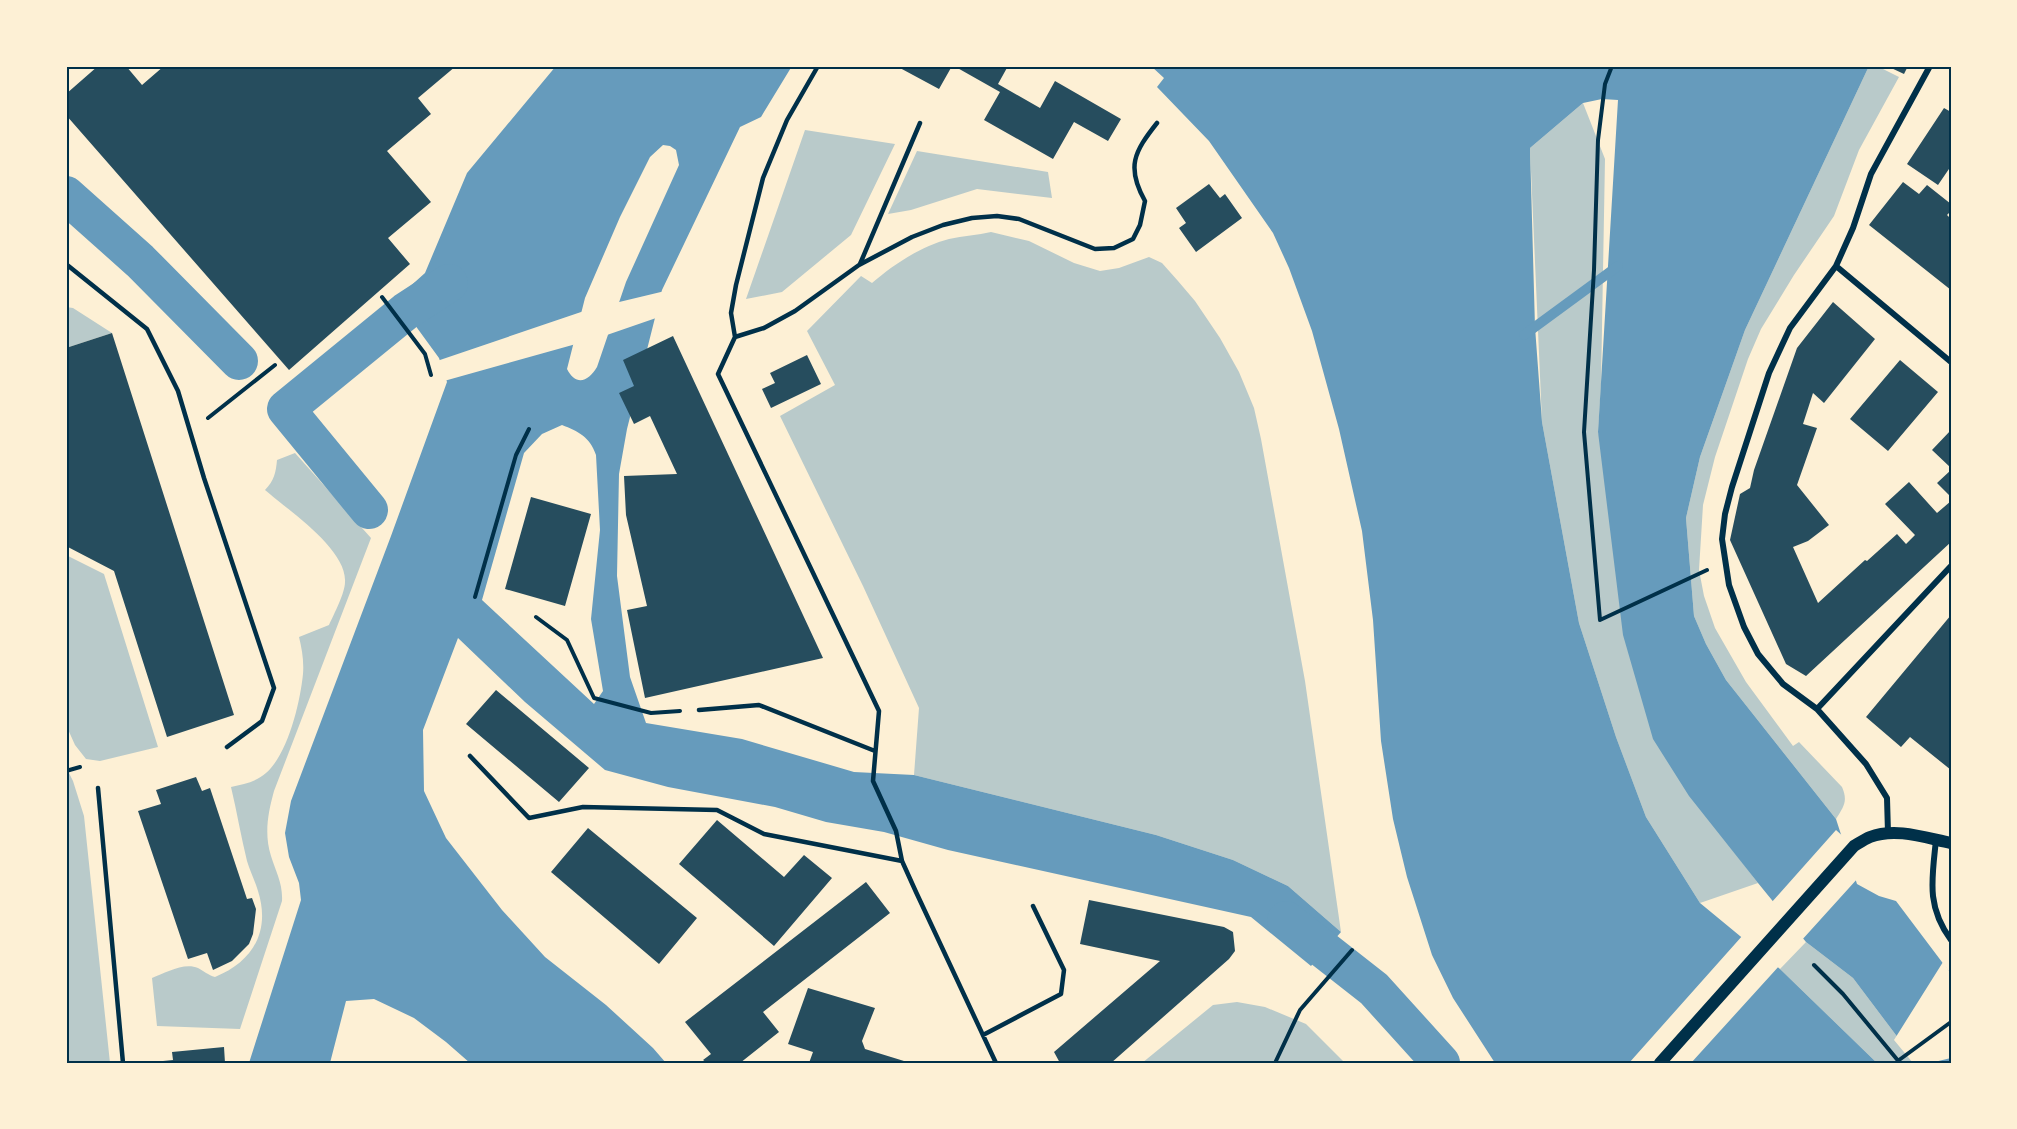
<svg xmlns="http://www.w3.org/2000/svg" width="2017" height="1129" font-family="'Source Sans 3',sans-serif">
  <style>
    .green { fill: #b9caca }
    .water { fill: #669bbc; fill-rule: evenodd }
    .pier { fill: #fdf0d5 }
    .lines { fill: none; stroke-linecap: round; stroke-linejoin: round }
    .stream { stroke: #669bbc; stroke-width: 10 }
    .canal { stroke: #669bbc; stroke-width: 38 }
    .building { fill: #264d5e }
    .path { stroke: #003049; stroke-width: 4 }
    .service { stroke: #003049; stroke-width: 4.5 }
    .minor { stroke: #003049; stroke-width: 6 }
    .secondary { stroke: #003049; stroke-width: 12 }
    .neatline { fill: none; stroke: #003049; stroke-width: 2 }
  </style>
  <rect width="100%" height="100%" fill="#fdf0d5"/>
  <path class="green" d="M 1869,66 L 1877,66 L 1899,77 L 1859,150 L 1834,216 L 1794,275 L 1761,329 L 1748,359 L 1715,457 L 1703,505 L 1699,570 L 1704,596 L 1715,628 L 1746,682 L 1793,746 L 1799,742 L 1842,787 C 1848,801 1844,806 1836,819 L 1726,680 L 1706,644 L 1694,616 L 1686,518 L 1700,457 L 1745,330 Z
    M 1583,103 L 1605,159 L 1601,384 L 1598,432 L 1725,840 L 1758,883 L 1700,903 L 1646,817 L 1616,737 L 1579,623 L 1542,422 L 1530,148 Z
    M 805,130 L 895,144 L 851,235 L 782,292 L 746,299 Z
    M 917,151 L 1048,172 L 1052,198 L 977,189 L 911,210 L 888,214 Z
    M 991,232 L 1029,241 L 1074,263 L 1100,271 L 1119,268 L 1149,257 L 1162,263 L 1178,281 L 1195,301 L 1220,338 L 1239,372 L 1254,408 L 1261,439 L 1305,681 L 1341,932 L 1288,886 L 1233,860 L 1156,835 L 914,775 L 919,708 L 863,586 L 780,416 L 835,385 L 807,331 L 861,276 L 872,283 C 893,265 921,246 949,239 C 963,236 978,235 991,232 Z
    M 66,307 L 73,308 L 112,333 L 66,348 Z
    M 295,453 L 371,538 L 274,791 C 268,813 264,834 271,856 C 276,872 283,884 282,901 L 240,1029 L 157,1026 L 152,978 C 165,973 184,962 198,968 C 204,971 208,975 215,977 C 252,962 271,932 258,891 C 255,881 250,871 247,861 C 241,837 237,812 231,787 C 244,784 256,782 266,773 C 288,754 300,703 303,674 C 304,661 302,649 299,637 L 329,625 C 334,614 345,593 345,582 C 347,549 288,510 265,490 C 274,481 276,472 277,460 Z
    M 66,555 L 104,574 L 158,747 L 100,761 L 86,759 L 75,745 L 66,725 Z
    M 66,767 L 73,781 L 84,816 L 110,1063 L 66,1063 Z
    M 1806,942 L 1853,978 L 1917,1063 L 1877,1063 L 1780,969 Z
    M 1237,1002 L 1265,1007 L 1306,1024 L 1345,1063 L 1142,1063 L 1213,1005 Z"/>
  <path class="water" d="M 556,66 L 792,66 L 761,117 L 740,127 L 662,290 L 627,429 L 619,474 L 617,576 L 630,677 L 646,723 L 742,739 L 854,772 L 914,775 L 1156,835 L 1233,860 L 1288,886 L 1341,932 L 1311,966 L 1251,917 L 948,850 L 884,832 L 826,822 L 775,807 L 668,787 L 605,770 L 525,702 L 458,638 L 423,730 L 424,791 L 446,838 L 502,910 L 545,957 L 606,1005 L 653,1048 L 666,1063 L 470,1063 L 446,1042 L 414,1018 L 374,999 L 346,1001 L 330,1063 L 249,1063 L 301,900 L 299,883 L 289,857 L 285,833 L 291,801 L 391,536 L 447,382 L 439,358 L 396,299 L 425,273 L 467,173 ZM 663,145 L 670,146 L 676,150 L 679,165 L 626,282 L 597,367 C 589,381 576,387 567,369 L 585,298 L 620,217 L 650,157 ZM 562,425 C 578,431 590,437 596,455 L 600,530 L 591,619 L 603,691 L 594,704 L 482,600 L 524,453 L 542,434 Z
    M 1151,66 L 1869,66 L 1745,330 L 1700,457 L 1686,518 L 1694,616 L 1706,644 L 1726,680 L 1836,819 L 1857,884 L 1879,896 L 1896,901 L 1951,974 L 1951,1063 L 1917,1063 L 1853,978 L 1806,942 L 1758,883 L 1689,796 L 1653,739 L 1623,635 L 1598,432 L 1618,100 L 1602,99 L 1583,103 L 1530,148 L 1535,327 L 1542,422 L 1579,623 L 1616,737 L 1646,817 L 1700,903 L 1780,969 L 1877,1063 L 1495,1063 L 1453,998 L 1432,955 L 1407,877 L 1393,819 L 1381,741 L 1373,620 L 1362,531 L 1339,429 L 1312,331 L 1289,268 L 1273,233 L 1209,141 L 1157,87 L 1164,78 Z"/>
  <path class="pier" d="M 665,291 L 659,317 L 604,336 L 615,303 Z
    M 584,311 L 576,344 L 444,381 L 437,361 Z
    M 1836,830 L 1846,839 L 1858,878 L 1801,941 L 1771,903 Z
    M 1743,935 L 1780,965 L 1691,1063 L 1629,1063 Z
    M 1943,962 L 1951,974 L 1951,1058 L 1930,1063 L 1913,1063 L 1894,1040 Z"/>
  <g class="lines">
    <path class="stream" d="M 1524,335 L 1618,266"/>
    <path class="canal" d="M 66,195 L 140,261 L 239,361
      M 369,510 L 286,409 L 406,311 L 449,283
      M 1286,920 L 1374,989 L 1441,1063"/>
  </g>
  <path class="building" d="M 98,66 L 126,66 L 142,85 L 164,66 L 456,66 L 418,98 L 431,114 L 387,151 L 431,202 L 388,238 L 410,264 L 289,370 L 66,115 L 66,94 Z
    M 901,66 L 952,66 L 939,89 L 900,68 Z
    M 954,66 L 1008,66 L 998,84 L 1040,108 L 1055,81 L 1121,119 L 1108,141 L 1074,122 L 1053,159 L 984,120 L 1000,92 Z
    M 1887,66 L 1908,66 L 1904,74 Z
    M 1944,108 L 1951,112 L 1951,166 L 1938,185 L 1907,164 Z
    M 1903,182 L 1919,194 L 1927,185 L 1951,204 L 1951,211 L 1947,215 L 1951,219 L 1951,290 L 1869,225 Z
    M 1209,184 L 1220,198 L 1225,194 L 1242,218 L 1196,252 L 1179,228 L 1186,223 L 1176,208 Z
    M 1833,302 L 1875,339 L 1824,403 L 1813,393 L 1803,424 L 1817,428 L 1797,485 L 1829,525 L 1808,541 L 1793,547 L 1818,603 L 1865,560 L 1867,561 L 1897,534 L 1906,544 L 1915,535 L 1885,504 L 1909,482 L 1937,513 L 1951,501 L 1951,542 L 1806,676 L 1786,664 L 1730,540 L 1740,494 L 1750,488 L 1754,470 L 1797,348 Z
    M 112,333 L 234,715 L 167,737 L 114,571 L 66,546 L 66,348 Z
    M 673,336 L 823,658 L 645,698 L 627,610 L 647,606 L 626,515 L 624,476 L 677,474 L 650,416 L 634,424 L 619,393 L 634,386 L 623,360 Z
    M 807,355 L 821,384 L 771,408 L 762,389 L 775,383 L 770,373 Z
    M 1900,360 L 1938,392 L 1888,451 L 1850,419 Z
    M 1951,430 L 1951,468 L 1932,450 Z
    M 1951,470 L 1951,497 L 1937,483 Z
    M 531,497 L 591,514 L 565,606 L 505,589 Z
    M 1951,615 L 1951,770 L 1910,737 L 1901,747 L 1866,717 Z
    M 496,690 L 589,768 L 559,802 L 466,724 Z
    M 196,777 L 202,791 L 210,788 L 247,899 L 252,898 L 256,909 L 253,934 L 249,944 L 232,961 L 213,970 L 207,953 L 188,959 L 138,811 L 161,804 L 156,790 Z
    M 717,820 L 784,877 L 804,855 L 832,878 L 774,946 L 679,864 Z
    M 588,828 L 697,918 L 659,964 L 551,872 Z
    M 866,882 L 890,913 L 763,1012 L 779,1032 L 740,1063 L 707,1063 L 703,1060 L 711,1054 L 685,1022 Z
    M 1089,900 L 1224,927 L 1233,932 L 1235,951 L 1229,959 L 1111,1063 L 1060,1063 L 1054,1052 L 1160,961 L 1080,944 Z
    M 808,988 L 875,1008 L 862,1041 L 865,1049 L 904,1061 L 903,1063 L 809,1063 L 813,1052 L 788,1044 Z
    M 224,1047 L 225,1063 L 163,1063 L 163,1061 L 173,1060 L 172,1052 Z"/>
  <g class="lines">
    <path class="path" d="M 1612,66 L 1605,84 L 1598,140 L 1594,270 L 1584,432 L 1600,620 L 1707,570
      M 382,297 L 425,354 L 431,375
      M 208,418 L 275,365
      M 475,597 L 516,455 L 529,429
      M 536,617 L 567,640 L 594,698 L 651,713 L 680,711
      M 66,771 L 80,767
      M 1814,965 L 1843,994 L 1900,1063
      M 1275,1063 L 1300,1010 L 1352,950
      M 1895,1063 L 1951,1022"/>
    <path class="service" d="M 818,66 L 787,120 L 763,178 L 736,285 L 731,313 L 735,337 L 718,374 L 879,711 L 873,781 L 896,831 L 902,861 L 916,892 L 996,1063
      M 66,264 L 147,329 L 178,391 L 204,478 L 274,688 L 262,721 L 227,747
      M 860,264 L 920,123
      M 735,337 L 764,328 L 795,311 L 859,265 L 912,237 L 943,225 L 972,218 L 997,216 L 1019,219 L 1095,249 L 1114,248 L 1133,239 L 1140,225 L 1145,201 C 1126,167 1134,152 1157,123
      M 699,710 L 759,705 L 875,751
      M 470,756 L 529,818 L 583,807 L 717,810 L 764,834 L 902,861
      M 98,788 L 123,1063
      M 983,1035 L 1061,994 L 1064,970 L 1033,906"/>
    <path class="minor" d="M 1836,266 L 1951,362
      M 1817,709 L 1951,566
      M 1888,833 L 1887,798 L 1866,764 L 1817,709 L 1783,684 L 1758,654 L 1744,627 L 1729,585 L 1722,539 L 1725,514 L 1732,487 L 1769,373 L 1790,328 L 1836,266 L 1853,228 L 1871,174 L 1930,66
      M 1936,840 C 1932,879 1926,906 1951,940"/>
    <path class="secondary" d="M 1660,1063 L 1854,846 C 1859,843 1865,839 1870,837 C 1896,827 1926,838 1951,843"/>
  </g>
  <rect width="2017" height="1129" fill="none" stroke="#fdf0d5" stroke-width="135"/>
  <rect x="68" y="68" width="1882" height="994" class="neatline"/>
</svg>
